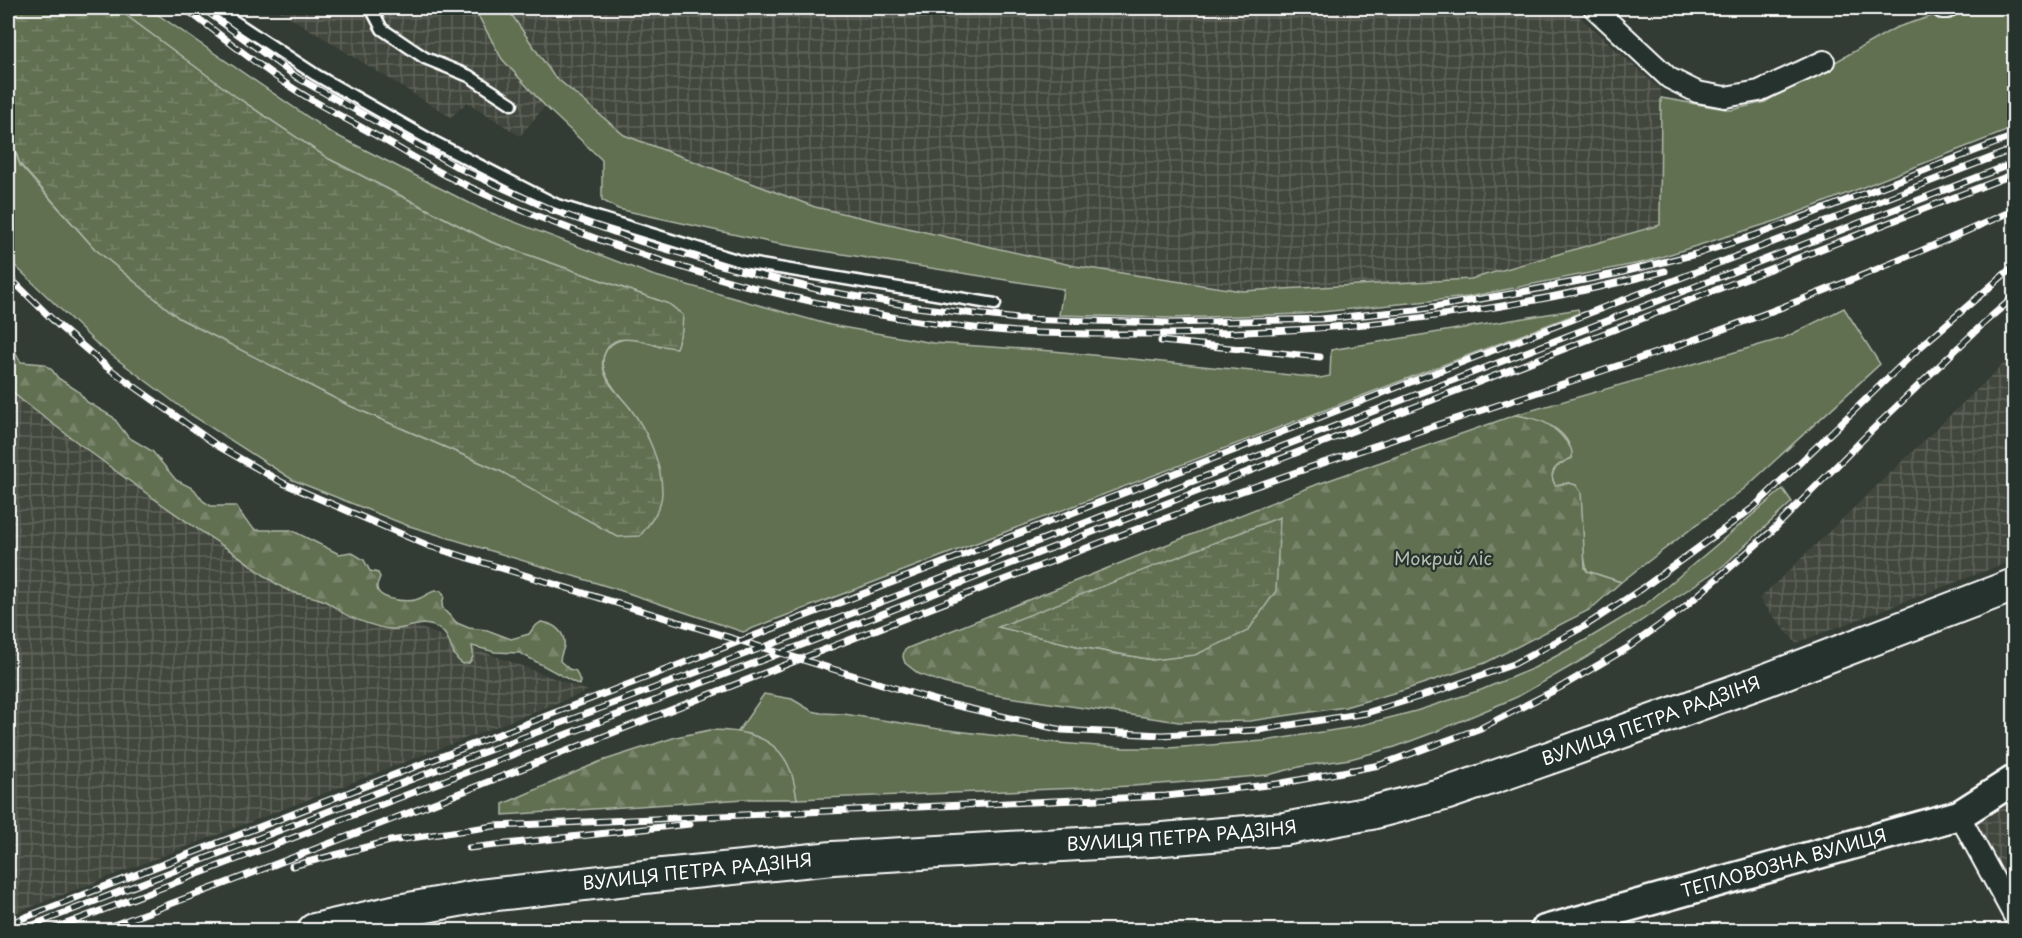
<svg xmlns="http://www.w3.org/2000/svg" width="2022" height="938" font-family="'Playpen Sans',sans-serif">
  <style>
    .industrial { fill: url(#industrial-grid) }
    .grass { fill: #616f51; stroke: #b0b7a8; stroke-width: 1.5 }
    .forest { fill: url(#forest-firs); stroke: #b0b7a8; stroke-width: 1.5; fill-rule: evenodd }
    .wetland { fill: url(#wetland-marsh); stroke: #b0b7a8; stroke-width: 1.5 }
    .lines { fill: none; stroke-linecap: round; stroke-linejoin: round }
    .lane-casing { stroke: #fff; stroke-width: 15 }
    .street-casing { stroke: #fff; stroke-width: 24 }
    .secondary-casing { stroke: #fff; stroke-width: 33 }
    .primary-casing { stroke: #fff; stroke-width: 36 }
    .lane { stroke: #26332d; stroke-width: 10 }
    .street { stroke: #26332d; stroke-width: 20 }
    .secondary { stroke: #26332d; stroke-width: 28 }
    .primary { stroke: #26332d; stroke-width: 32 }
    .rail-casing { stroke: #fff; stroke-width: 7 }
    .rail { stroke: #26332d; stroke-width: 4.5; stroke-dasharray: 14; stroke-linecap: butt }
    .labels { text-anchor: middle; stroke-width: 4.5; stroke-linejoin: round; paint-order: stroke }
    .park-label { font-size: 18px; fill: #b8beb1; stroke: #26332d }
    .street-label { font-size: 18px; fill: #fff; stroke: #26332d }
  </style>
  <defs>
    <pattern id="industrial-grid" width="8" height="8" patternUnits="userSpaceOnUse" patternTransform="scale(1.5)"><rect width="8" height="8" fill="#43473d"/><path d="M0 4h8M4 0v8" fill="none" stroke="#5f635a"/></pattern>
    <pattern id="forest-firs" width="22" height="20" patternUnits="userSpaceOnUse" patternTransform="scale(1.5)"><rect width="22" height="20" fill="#616f51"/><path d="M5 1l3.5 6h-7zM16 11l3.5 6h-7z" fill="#79856b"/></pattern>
    <pattern id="wetland-marsh" width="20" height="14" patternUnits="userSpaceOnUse" patternTransform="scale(1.5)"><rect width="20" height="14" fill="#616f51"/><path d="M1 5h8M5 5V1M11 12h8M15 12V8" fill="none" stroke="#79856b"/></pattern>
  </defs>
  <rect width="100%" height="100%" fill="#333c34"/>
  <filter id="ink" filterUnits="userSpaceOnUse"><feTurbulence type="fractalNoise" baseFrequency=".0167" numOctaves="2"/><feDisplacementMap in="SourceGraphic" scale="12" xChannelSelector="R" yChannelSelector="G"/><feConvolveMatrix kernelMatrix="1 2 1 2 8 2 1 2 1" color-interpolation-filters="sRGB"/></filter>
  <g filter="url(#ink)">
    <path class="industrial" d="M 275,8 L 474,8 L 502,59 L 545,106 L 520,136 L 467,102 L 451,117 Z
      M 507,8 L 1570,8 L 1661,90 L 1661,225 L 1471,279 L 1242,291 L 1075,266 L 815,207 L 623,135 L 553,75 Z
      M 2014,354 L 2014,560 L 1796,643 L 1759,599 Z
      M 8,372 L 320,590 L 588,691 L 8,916 Z
      M 2014,794 L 2014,898 L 1969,820 Z"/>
    <path class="grass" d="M 116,8 L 148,8 L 330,132 L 481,209 L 652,275 L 830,325 L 933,343 L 1053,351 L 1320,378 L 1330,376 L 1331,350 L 1578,309 L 1579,313 L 743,632 L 616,589 L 406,525 L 293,480 L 190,414 L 98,345 L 8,259 L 8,130 L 20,165 L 95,249 L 179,318 L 348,405 L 500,471 L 631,409 C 618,394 589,364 611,345 C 616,341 621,339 628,339 C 638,338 650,344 660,347 L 682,315 L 669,304 L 491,242 L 329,159 L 235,96 Z
      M 474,8 L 507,8 L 553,75 L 624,135 L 815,207 L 1075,266 L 1242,291 L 1471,279 L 1660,225 L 1661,98 L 1731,110 L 1765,102 L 1895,28 L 1935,15 L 1966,14 L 1980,8 L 2014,8 L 2014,128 L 1779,220 L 1645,262 L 1468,297 L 1302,314 L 1171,318 L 1059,315 L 1063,289 L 773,243 L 618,209 L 602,200 L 602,160 L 545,106 L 502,59 Z
      M 1844,308 L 1880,364 L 1745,488 L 1621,582 L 1587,571 L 1569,483 L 1555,485 C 1546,470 1560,463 1572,458 C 1571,428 1539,419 1515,415 L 1784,338 Z
      M 1783,489 L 1792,502 L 1723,566 L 1587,657 L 1517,697 L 1435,732 L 1395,747 L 1350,759 L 1303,766 L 1268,775 L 1200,781 L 1133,786 L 797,799 C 788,759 780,739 737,733 L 764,694 L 792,699 L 812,711 L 821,713 L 844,714 L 939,729 L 1058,743 L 1125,748 L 1169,748 L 1264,741 L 1354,727 L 1416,711 L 1481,690 L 1534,668 L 1584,641 L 1646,604 Z"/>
    <path class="forest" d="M 8,323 C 13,336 12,352 21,362 L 44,364 L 52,370 L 58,378 L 78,391 L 87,402 L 113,417 L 128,437 L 152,451 L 176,480 L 194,489 L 203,501 L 211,506 L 236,506 L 246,521 L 256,530 L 291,530 L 339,554 L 351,552 L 364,560 L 370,571 L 378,573 L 380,577 C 379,580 377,583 377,586 C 376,600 405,602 415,600 C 425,598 431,589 441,591 L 444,596 L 442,606 L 444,610 L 457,623 L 469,628 L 487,630 L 511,639 L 529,634 L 534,627 L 541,622 C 553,623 566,632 564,646 C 563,652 560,655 560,661 L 569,669 L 576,671 L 580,681 L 579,685 L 520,653 L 495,652 L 472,646 C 473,653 475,657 469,663 L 463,664 C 448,655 453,636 438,628 C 419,618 409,631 390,629 C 379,628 352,619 343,613 C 335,608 329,602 320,599 C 309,595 296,595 285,589 C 267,580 254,566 237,555 C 162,507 91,453 20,399 L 8,386 Z
      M 1515,415 C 1538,419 1550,421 1565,440 C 1570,446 1573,450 1572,458 C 1560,463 1546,470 1555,485 L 1569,483 L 1576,485 L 1581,492 L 1585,568 L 1587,571 L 1621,582 L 1591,609 L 1485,663 L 1404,690 L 1345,707 L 1250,721 L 1179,722 L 995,695 L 944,683 L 919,674 L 905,663 L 903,657 L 904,651 L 908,648 L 1318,484 ZM 1000,627 L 1153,660 L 1081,647 Z
      M 710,730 C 742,730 775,735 789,767 C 794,777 795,789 797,799 L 745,799 L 503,815 L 503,804 L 599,762 L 676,737 Z"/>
    <path class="wetland" d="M 8,8 L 116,8 L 235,96 L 329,159 L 491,242 L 669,304 L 683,315 L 682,330 L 676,348 C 659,347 632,336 618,340 C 608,343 601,356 603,366 C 605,383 620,395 630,408 C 647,430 662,464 662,492 C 662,509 649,524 640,536 L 618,537 L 500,471 L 348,405 L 179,318 L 95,249 L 20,164 L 8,130 Z
      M 1280,517 L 1276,591 L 1248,631 L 1195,655 L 1153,660 L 1081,647 L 998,627 Z"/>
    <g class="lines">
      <defs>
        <path id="lane" d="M 214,8 L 316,75 L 436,143 L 557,205 L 743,262 L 995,304
          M 371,8 L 382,29 L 425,58 L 469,76 L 512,104"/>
        <path id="street" d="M 1594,8 L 1669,78 L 1697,92 L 1725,97 L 1759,91 L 1824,61
          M 1942,8 L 1947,8
          M 1959,815 L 2014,916"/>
        <g id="secondary">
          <path id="s1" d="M 1545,930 L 1959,815 L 2014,780"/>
        </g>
        <g id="primary">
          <path id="s2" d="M 314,930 L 393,912 L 480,896 L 653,876 L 833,858 L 1151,840 L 1284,829 L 1371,813 L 1448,793 L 1563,753 L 1766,680 L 2014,585"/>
        </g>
      </defs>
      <use href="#lane" class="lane-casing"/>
      <use href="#street" class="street-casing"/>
      <use href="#secondary" class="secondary-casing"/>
      <use href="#primary" class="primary-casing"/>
      <use href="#lane" class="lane"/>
      <use href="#street" class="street"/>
      <use href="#secondary" class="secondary"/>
      <use href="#primary" class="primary"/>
      <defs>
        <path id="rail" d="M 184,8 C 220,34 254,63 291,87 C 315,103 341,116 366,130 C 396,146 425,165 455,180 C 502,203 550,222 600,240 C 734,288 876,322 1019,332 C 1069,335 1119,334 1168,334 C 1337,333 1501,314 1665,271
          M 202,8 L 298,78 L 459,168 L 552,210 L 642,242 L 731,268 L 820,290 L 916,307 L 1018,319 L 1169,323 L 1321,319 L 1416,310 L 1522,292 L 1615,274 L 1700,253 L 1756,235 L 2014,136
          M 8,276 L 58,325 L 107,367 L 218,446 L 283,483 L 429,546 L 941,702 L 1062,730 L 1162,735 L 1258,730 L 1366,713 L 1438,691 L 1514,664 L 1585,626 L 1643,588 L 1754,507 L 1919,348 L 2014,266
          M 1161,341 L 1320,357
          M 469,848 L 690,824
          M 292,866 L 390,841 L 494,826 L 1166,796 L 1277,784 L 1380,765 L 1481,728 L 1559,688 L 1629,647 L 1681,610 L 1773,530 L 1871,431 L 1986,321 L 2014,297
          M 8,924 L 2014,149
          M 20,930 L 428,773 L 788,638 L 2014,163
          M 50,930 L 802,645 L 2014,174
          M 100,930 C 451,801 796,657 1145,526 C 1306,466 1470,415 1632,361 C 1762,318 1890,266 2014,210"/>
      </defs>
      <use href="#rail" class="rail-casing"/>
      <use href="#rail" class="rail"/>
    </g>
  </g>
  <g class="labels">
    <g class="park-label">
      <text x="1443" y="565">Мокрий ліс</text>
    </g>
    <g class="street-label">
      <text dy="6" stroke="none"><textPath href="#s2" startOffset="1360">ВУЛИЦЯ ПЕТРА РАДЗІНЯ</textPath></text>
      <text dy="6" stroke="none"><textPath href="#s2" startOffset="874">ВУЛИЦЯ ПЕТРА РАДЗІНЯ</textPath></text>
      <text dy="6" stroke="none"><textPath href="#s1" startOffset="248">ТЕПЛОВОЗНА ВУЛИЦЯ</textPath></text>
      <text dy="6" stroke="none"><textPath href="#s2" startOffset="388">ВУЛИЦЯ ПЕТРА РАДЗІНЯ</textPath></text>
    </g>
  </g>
  <rect width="2022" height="938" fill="none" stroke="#26332d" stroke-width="30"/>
  <rect x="15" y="15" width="1992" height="908" fill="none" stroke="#fff" stroke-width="2" filter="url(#ink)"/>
</svg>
